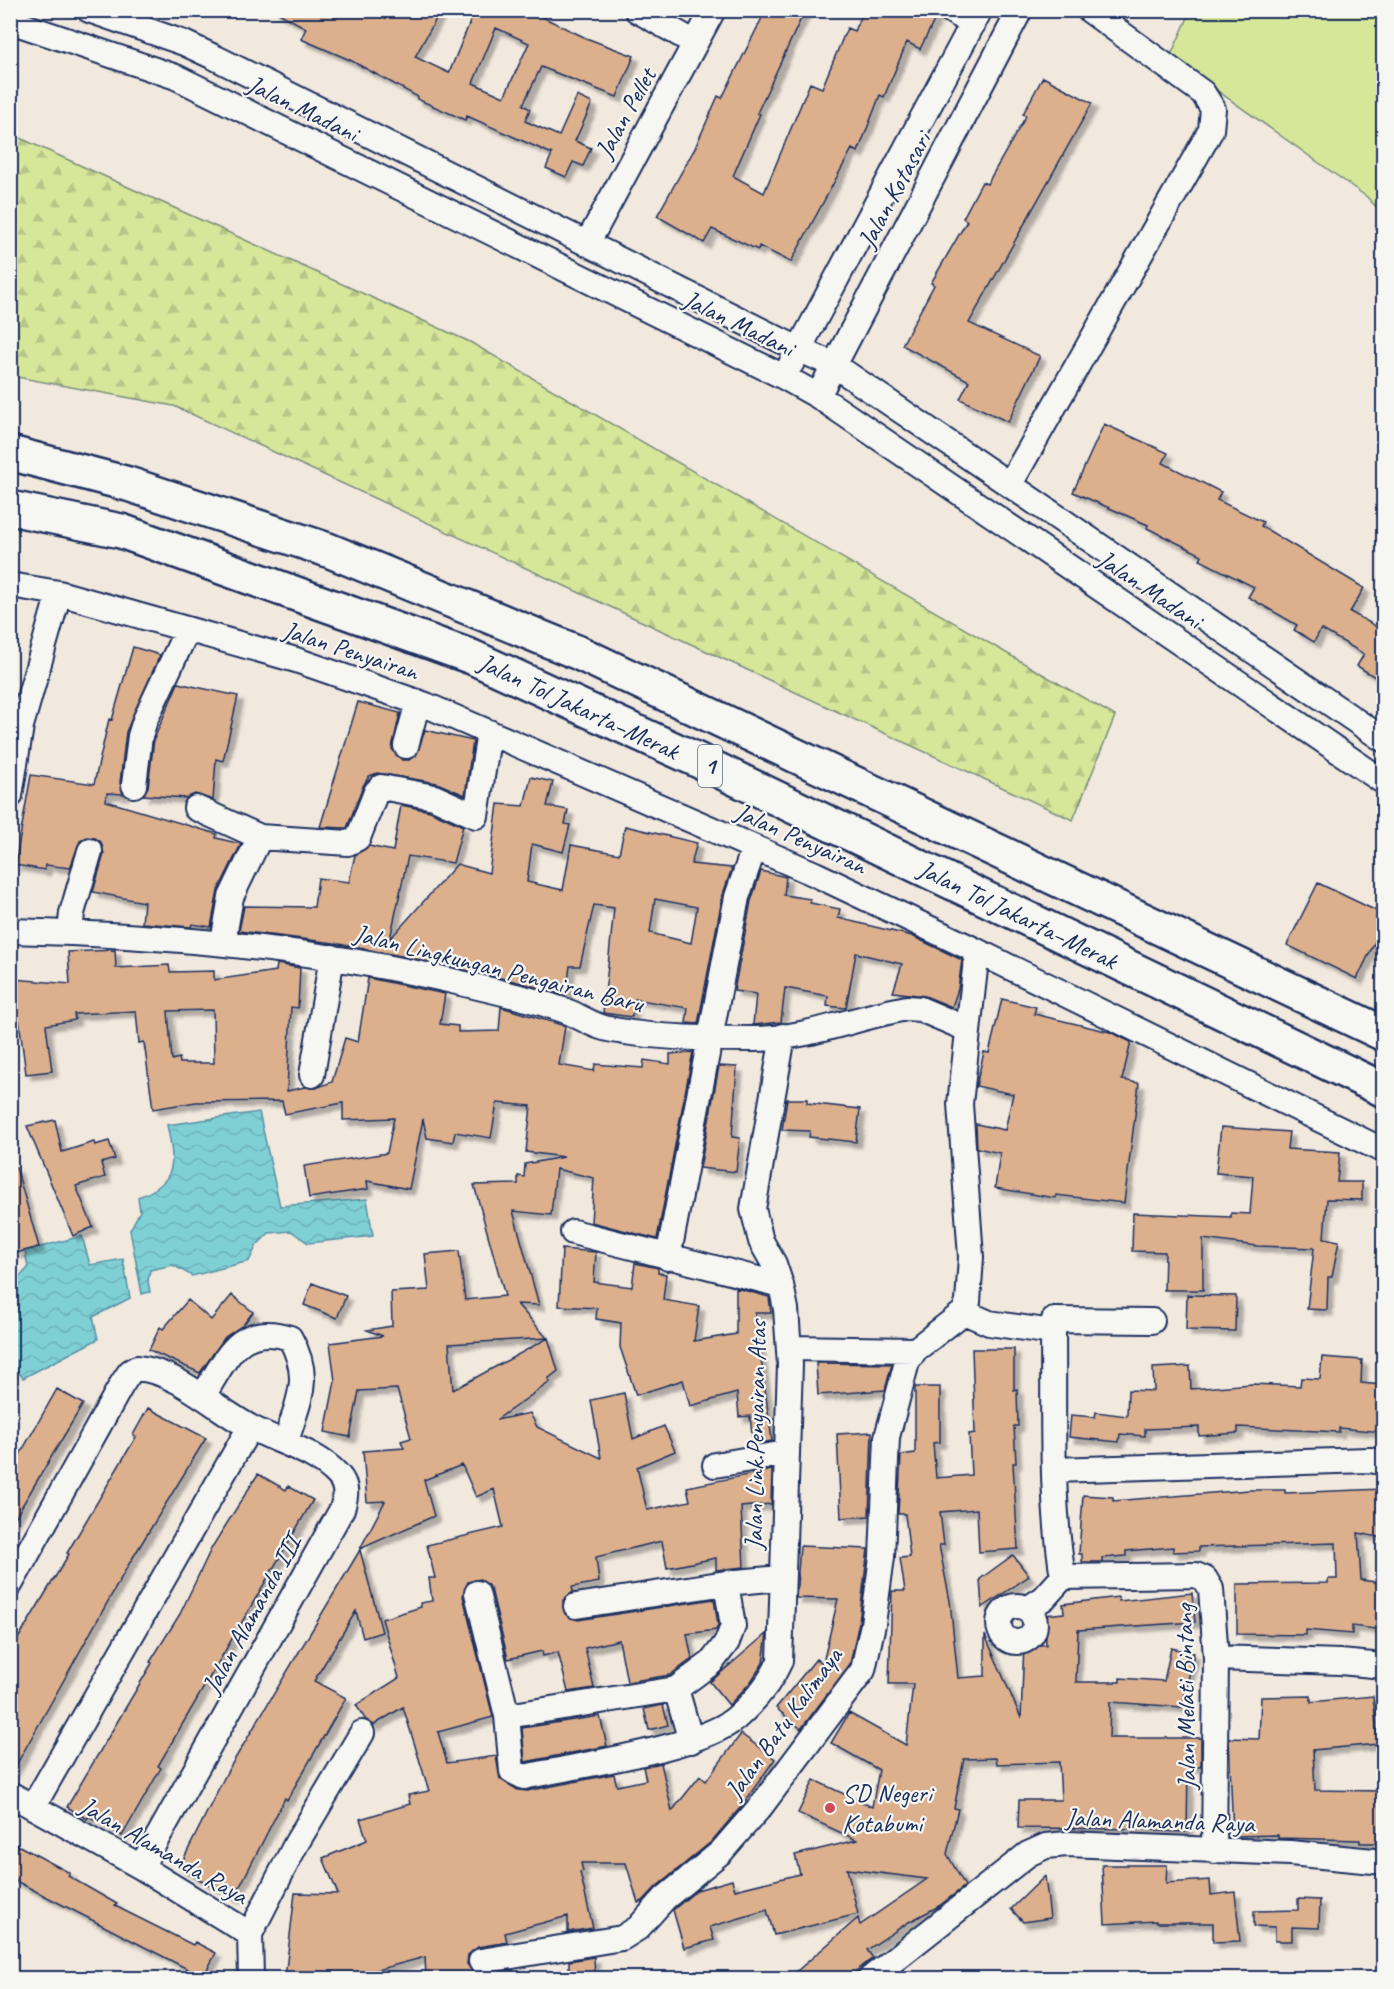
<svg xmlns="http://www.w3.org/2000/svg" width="1394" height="1989" font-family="Caveat,sans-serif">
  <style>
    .green { fill: #d6e79a; stroke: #788b7c; stroke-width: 1.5 }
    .forest { fill: url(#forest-firs); stroke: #788b7c; stroke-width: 1.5 }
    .water { fill: url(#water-waves); stroke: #5790a5; stroke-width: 1.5 }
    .building { fill: #dcaf8d; stroke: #1b2f5e; stroke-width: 1.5; fill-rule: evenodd; filter: url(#shadow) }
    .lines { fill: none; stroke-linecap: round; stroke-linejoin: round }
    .minor-casing { stroke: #1b2f5e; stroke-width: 28 }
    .motorway-casing { stroke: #1b2f5e; stroke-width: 38 }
    .minor { stroke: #f6f6f2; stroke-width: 24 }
    .motorway { stroke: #f6f6f2; stroke-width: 33 }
    .poi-dot { fill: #d1495b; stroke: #f6f6f2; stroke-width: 2 }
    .labels { text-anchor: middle; stroke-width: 4.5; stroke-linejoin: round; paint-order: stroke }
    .shield { fill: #f6f6f2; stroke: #5d6b8a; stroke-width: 1.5 }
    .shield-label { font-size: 24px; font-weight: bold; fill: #1b2f5e }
    .street-label { font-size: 26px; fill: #1b2f5e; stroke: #f6f6f2 }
    .poi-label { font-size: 26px; fill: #1b2f5e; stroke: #f6f6f2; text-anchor: start }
  </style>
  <defs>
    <pattern id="forest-firs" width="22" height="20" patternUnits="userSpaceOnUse" patternTransform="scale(1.5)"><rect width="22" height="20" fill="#d6e79a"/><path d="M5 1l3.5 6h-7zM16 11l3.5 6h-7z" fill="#b7c687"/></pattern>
    <pattern id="water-waves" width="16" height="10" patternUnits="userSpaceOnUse" patternTransform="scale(1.5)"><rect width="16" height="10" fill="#7fd0d5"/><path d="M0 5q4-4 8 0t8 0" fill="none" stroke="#6db3b9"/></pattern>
    <filter id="shadow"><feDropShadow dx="5.5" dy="5.5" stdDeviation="1.5" flood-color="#0004"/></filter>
  </defs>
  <rect width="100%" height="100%" fill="#f1e8de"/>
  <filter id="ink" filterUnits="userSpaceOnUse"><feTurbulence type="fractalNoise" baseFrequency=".0167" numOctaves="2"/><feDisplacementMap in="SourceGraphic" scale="12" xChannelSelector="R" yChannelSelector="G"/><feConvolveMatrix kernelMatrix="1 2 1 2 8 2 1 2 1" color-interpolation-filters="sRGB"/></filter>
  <g filter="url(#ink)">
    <path class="green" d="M 1191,11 L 1383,11 L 1383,214 L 1367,197 L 1170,57 Z"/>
    <path class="forest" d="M 11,134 L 470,342 L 1115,716 L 1073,820 L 174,406 L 11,376 Z"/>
    <path class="water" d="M 259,1112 L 280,1206 L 367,1199 L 373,1236 L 308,1243 L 291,1231 L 269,1233 L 257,1245 L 249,1261 L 192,1276 L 173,1265 L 150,1270 L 148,1281 L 150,1292 L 142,1294 L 130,1230 L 140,1211 L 138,1197 C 178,1183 175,1162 167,1125 Z
      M 82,1236 L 90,1265 L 123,1259 L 130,1298 L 93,1317 L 98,1339 L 23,1378 L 11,1363 L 10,1287 L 28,1268 L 25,1251 Z"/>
    <path class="building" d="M 273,10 L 441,10 L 415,57 L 449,73 L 472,17 L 458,10 L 528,10 L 586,38 L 634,56 L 617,97 L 541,67 L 523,105 L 530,109 L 525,121 L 559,136 L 577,96 L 592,103 L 575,141 L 591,148 L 583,166 L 573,162 L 566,177 L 546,168 L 552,154 L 467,116 L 465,120 L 417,99 L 418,97 L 350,60 L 301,39 L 306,28 ZM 496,28 L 529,43 L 504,97 L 473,83 Z
      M 766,10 L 805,10 L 757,113 L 760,114 L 733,176 L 764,193 L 810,83 L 822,88 L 847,28 L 854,31 L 864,10 L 936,10 L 937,15 L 920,49 L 907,42 L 884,97 L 880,95 L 858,152 L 852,149 L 791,262 L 759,246 L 758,250 L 712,229 L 704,243 L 657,216 L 695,148 L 718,96 L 722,98 Z
      M 1043,77 L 1092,103 L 969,323 L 1040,356 L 1008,422 L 960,399 L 969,381 L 902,345 L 934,285 L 931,283 L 967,221 L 963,218 L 982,182 L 987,184 L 1026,116 L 1023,114 Z
      M 1104,424 L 1168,453 L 1163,463 L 1221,492 L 1217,500 L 1263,522 L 1261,526 L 1364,588 L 1350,612 L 1381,629 L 1383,625 L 1383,682 L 1357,666 L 1364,654 L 1321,629 L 1314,642 L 1294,630 L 1297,625 L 1248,597 L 1254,587 L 1200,560 L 1202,555 L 1147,528 L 1148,525 L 1073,492 Z
      M 133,647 L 160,655 L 126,732 L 120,783 L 123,794 L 107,793 L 106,801 L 217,834 L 216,838 L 241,844 L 218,891 L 211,927 L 192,924 L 191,927 L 142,923 L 144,902 L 93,892 L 104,854 L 101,842 L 95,838 L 87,837 L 80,841 L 70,868 L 46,865 L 45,870 L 15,865 L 31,775 L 94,784 L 109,719 L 112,720 Z
      M 178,683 L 238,696 L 223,761 L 216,759 L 213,800 L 195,794 L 186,798 L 143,795 L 148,787 L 154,739 Z
      M 358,702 L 400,713 L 392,749 L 402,760 L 409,760 L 416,756 L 425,730 L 473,741 L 465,795 L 437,783 L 377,773 L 369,776 L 363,786 L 347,828 L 320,827 Z
      M 531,777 L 553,782 L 547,806 L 568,810 L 565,824 L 570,825 L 563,852 L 532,844 L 527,882 L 563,890 L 571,845 L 619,854 L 625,826 L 697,843 L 691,864 L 732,868 L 723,894 L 698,1024 L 686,1023 L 688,1008 L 635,999 L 632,1017 L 603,1013 L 614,908 L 594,905 L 580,966 L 570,966 L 566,996 L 522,983 L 411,958 L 334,943 L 239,931 L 244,906 L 314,907 L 318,878 L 349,882 L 355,855 L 369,846 L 393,851 L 401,805 L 430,811 L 463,826 L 453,863 L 408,856 L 390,939 L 457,864 L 489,873 L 498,804 L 524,806 ZM 655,899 L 697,907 L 691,943 L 650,933 Z
      M 761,871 L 786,877 L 784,895 L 811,899 L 810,903 L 840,909 L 838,918 L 912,936 L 962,960 L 958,989 L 952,1007 L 925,996 L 893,992 L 902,964 L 856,953 L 846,1008 L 827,1006 L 828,996 L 785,988 L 781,1022 L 753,1025 L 756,994 L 734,991 L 751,901 Z
      M 1318,883 L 1383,914 L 1383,925 L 1357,979 L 1287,945 Z
      M 115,950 L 116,968 L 169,965 L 170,972 L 214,971 L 214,980 L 276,971 L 277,964 L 300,968 L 298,1008 L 291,1007 L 287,1091 L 305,1087 L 316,1088 L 332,1082 L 345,1038 L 358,1042 L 368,978 L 445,994 L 440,1024 L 458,1026 L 458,1032 L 499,1031 L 501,1007 L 565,1026 L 559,1065 L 594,1071 L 595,1064 L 643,1068 L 644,1060 L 670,1064 L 670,1054 L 693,1052 L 657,1239 L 591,1222 L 594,1178 L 556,1169 L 551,1215 L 513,1211 L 539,1305 L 517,1304 L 547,1338 L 449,1344 L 453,1390 L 548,1338 L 558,1371 L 548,1379 L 550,1382 L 496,1420 L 530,1413 L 537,1427 L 601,1458 L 591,1400 L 624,1393 L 633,1439 L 664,1426 L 675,1451 L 637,1467 L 647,1510 L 690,1501 L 687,1487 L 772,1470 L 771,1504 L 741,1507 L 744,1567 L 716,1570 L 716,1558 L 667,1568 L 662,1541 L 596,1557 L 599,1582 L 572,1587 L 573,1592 L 563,1600 L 565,1614 L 578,1620 L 714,1599 L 718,1625 L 716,1630 L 687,1634 L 692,1659 L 670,1675 L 627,1682 L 619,1640 L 585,1648 L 594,1688 L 568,1692 L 558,1652 L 543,1656 L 542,1651 L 508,1659 L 491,1589 L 480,1579 L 468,1582 L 463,1596 L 493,1717 L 438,1732 L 447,1763 L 496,1756 L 500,1779 L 518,1790 L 527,1791 L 614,1774 L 617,1786 L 646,1780 L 643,1767 L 661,1763 L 672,1811 L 700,1776 L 706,1781 L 741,1734 L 775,1759 L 740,1808 L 711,1842 L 656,1887 L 643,1901 L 638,1903 L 626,1863 L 581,1863 L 583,1871 L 580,1872 L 593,1928 L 568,1932 L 568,1916 L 505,1933 L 507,1942 L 478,1947 L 468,1955 L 467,1964 L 475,1974 L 513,1970 L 515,1978 L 426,1978 L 425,1957 L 358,1975 L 358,1978 L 285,1978 L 295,1893 L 338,1894 L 323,1858 L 367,1840 L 360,1819 L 410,1804 L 408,1795 L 429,1791 L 403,1707 L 374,1725 L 365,1719 L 356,1705 L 399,1678 L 382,1619 L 421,1607 L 420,1603 L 432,1601 L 429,1578 L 435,1578 L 427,1545 L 503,1527 L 494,1489 L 476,1497 L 462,1465 L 424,1480 L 434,1516 L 360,1549 L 385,1501 L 367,1502 L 363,1451 L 404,1448 L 401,1441 L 411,1438 L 397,1389 L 359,1391 L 350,1437 L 325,1432 L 335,1381 L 330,1343 L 383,1336 L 367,1330 L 392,1326 L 391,1292 L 429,1290 L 425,1254 L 459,1251 L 465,1300 L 505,1296 L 474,1185 L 518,1184 L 518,1176 L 524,1177 L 525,1164 L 564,1157 L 526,1152 L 531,1106 L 497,1103 L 491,1138 L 455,1132 L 453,1142 L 427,1138 L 423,1119 L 409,1189 L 367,1181 L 368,1189 L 309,1198 L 304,1166 L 387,1153 L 394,1118 L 343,1120 L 343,1103 L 285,1114 L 282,1101 L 196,1102 L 153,1109 L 144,1042 L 139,1043 L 136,1011 L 74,1014 L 75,1020 L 46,1025 L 52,1071 L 26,1074 L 19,1020 L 10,1019 L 14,979 L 70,984 L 68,952 ZM 213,1010 L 214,1063 L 180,1063 L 179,1058 L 172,1060 L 168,1011 Z
      M 1002,999 L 1036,1007 L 1034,1014 L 1110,1032 L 1131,1042 L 1122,1080 L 1139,1083 L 1124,1203 L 1056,1195 L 1055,1198 L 995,1188 L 1000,1153 L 977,1148 L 976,1124 L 1005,1130 L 1013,1094 L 976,1086 L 984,1052 L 989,1053 Z
      M 719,1066 L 737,1067 L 732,1137 L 740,1138 L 736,1172 L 700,1168 Z
      M 787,1099 L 807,1099 L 807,1103 L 860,1109 L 856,1142 L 809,1137 L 810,1131 L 782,1130 Z
      M 55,1120 L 62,1152 L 94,1142 L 95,1145 L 109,1141 L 115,1159 L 101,1163 L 105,1177 L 76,1186 L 93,1227 L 73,1236 L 27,1126 Z
      M 1221,1127 L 1289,1132 L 1287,1149 L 1340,1152 L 1337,1182 L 1362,1182 L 1362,1200 L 1327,1199 L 1324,1238 L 1339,1241 L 1332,1277 L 1328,1277 L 1327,1310 L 1307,1309 L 1314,1248 L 1257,1246 L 1203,1239 L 1203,1290 L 1164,1290 L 1165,1252 L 1132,1251 L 1133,1213 L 1231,1217 L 1231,1213 L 1250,1214 L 1253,1176 L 1216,1173 Z
      M 16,1167 L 39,1247 L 16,1253 L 11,1236 L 11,1168 Z
      M 562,1249 L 596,1252 L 594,1282 L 632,1287 L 635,1263 L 658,1268 L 658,1273 L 666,1274 L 663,1300 L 699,1306 L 694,1341 L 736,1334 L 736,1288 L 769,1297 L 771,1313 L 755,1313 L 772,1441 L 753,1444 L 750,1416 L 739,1417 L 737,1393 L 690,1406 L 683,1380 L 636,1395 L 620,1347 L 621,1323 L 596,1319 L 597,1308 L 559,1306 Z
      M 312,1283 L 346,1296 L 337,1318 L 304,1305 Z
      M 232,1295 L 253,1312 L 243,1325 L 225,1337 L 200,1373 L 149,1350 L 160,1327 L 163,1329 L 188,1300 L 211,1320 Z
      M 1187,1295 L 1236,1296 L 1235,1331 L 1186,1330 Z
      M 972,1349 L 1014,1349 L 1014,1390 L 1017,1389 L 1018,1426 L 1014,1426 L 1016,1463 L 1013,1463 L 1018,1549 L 979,1552 L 977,1509 L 940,1512 L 944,1545 L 939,1545 L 950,1601 L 958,1678 L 985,1676 L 985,1635 L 1021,1718 L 1024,1644 L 1046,1645 L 1045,1615 L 1064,1613 L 1063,1604 L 1118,1597 L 1119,1601 L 1192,1593 L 1195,1622 L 1078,1630 L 1076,1682 L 1120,1682 L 1120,1678 L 1164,1681 L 1171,1648 L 1194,1653 L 1182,1707 L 1110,1702 L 1109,1738 L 1201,1738 L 1201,1767 L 1188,1766 L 1187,1832 L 1157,1831 L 1157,1829 L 1018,1828 L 1019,1800 L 1061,1800 L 1059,1762 L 997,1764 L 996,1758 L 964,1759 L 954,1808 L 958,1809 L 947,1854 L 965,1886 L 939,1906 L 909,1922 L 867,1950 L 873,1958 L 856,1971 L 857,1978 L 789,1978 L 858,1918 L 860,1925 L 927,1879 L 847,1869 L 858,1914 L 774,1935 L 767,1910 L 710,1927 L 714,1940 L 684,1948 L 673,1910 L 697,1890 L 732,1880 L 735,1890 L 800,1874 L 795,1855 L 857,1840 L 798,1813 L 814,1780 L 872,1807 L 879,1770 L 831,1743 L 849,1713 L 906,1745 L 913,1684 L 889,1684 L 892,1591 L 905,1591 L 900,1558 L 910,1557 L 905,1514 L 898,1514 L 901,1455 L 915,1453 L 915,1387 L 940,1387 L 940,1442 L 933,1443 L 936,1478 L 971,1475 L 969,1434 L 975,1433 Z
      M 1322,1357 L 1362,1360 L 1361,1383 L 1383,1385 L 1383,1432 L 1339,1428 L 1339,1432 L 1238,1427 L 1238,1433 L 1199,1436 L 1199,1427 L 1145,1429 L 1145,1436 L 1120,1434 L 1119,1442 L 1069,1437 L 1071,1415 L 1095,1417 L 1096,1412 L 1127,1416 L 1128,1390 L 1154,1391 L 1153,1368 L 1190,1366 L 1191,1389 L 1252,1384 L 1300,1386 L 1301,1378 L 1320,1379 Z
      M 816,1363 L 892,1364 L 885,1390 L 818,1395 Z
      M 57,1389 L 83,1404 L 10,1526 L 10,1472 Z
      M 148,1408 L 206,1438 L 129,1564 L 10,1776 L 10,1652 L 69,1554 L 67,1553 L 136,1437 L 133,1435 Z
      M 872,1432 L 869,1516 L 841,1518 L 837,1434 Z
      M 258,1474 L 286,1490 L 288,1486 L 313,1500 L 158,1766 L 161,1768 L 122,1836 L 89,1816 L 87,1819 L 67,1807 L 152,1663 L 150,1662 L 180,1614 L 212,1547 Z
      M 1383,1489 L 1383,1538 L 1358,1533 L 1361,1580 L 1383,1583 L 1383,1630 L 1352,1626 L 1352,1634 L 1306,1630 L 1306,1635 L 1237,1634 L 1237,1584 L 1328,1583 L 1328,1579 L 1337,1579 L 1336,1543 L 1199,1547 L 1199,1551 L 1173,1552 L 1173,1547 L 1126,1551 L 1126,1556 L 1102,1558 L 1102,1562 L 1082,1562 L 1082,1554 L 1079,1554 L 1083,1495 L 1113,1497 L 1113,1501 L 1249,1490 L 1285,1490 L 1285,1493 Z
      M 800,1546 L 868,1549 L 859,1622 L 850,1664 L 801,1729 L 776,1708 L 816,1659 L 823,1663 L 838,1599 L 796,1598 Z
      M 360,1550 L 382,1632 L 363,1638 L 356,1611 L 314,1681 L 346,1698 L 287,1800 L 285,1798 L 234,1898 L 179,1868 L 227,1772 Z
      M 1013,1555 L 1029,1576 L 982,1608 L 980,1579 Z
      M 767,1633 L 763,1663 L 750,1683 L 729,1705 L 710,1682 Z
      M 1311,1696 L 1311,1702 L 1373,1696 L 1378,1744 L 1313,1750 L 1315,1790 L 1383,1791 L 1383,1843 L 1360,1843 L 1360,1840 L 1278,1838 L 1278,1835 L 1233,1836 L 1229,1738 L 1259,1739 L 1261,1697 Z
      M 663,1705 L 668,1725 L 649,1730 L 644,1709 Z
      M 600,1716 L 607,1746 L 525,1762 L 522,1728 Z
      M 10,1841 L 70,1873 L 68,1876 L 117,1904 L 115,1906 L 193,1945 L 195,1942 L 216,1953 L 203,1977 L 10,1878 Z
      M 1102,1865 L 1167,1865 L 1166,1883 L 1210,1880 L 1211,1895 L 1235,1892 L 1240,1941 L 1213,1942 L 1213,1923 L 1156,1923 L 1156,1921 L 1105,1924 Z
      M 1045,1876 L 1050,1918 L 1023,1922 L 1011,1909 Z
      M 1298,1899 L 1320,1900 L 1319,1928 L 1292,1927 L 1292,1941 L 1275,1941 L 1275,1927 L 1254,1926 L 1254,1911 L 1298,1910 Z
      M 594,1957 L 595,1978 L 569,1978 L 569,1961 Z"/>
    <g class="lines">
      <defs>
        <path id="minor" d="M 89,10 L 184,43 L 216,58 L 798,349 L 834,365 L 1384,740
          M 637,10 L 695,43
          M 950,10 L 973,24
          M 10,21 L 176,77 L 784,377 L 818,396 L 1384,782
          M 587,244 L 713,10
          M 791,364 L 980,10
          M 818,396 L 1020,10
          M 1010,484 L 1211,130 L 1213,109 L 1203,93 L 1089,10
          M 10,585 L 59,593 L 296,660 L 426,705 L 815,874 L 977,951 L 960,1104 L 971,1257 L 968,1302 L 964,1312 L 915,1350 L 789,1348
          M 406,746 L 418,702
          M 134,785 L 140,736 L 145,720 L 187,630
          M 10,796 L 21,726 L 59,593
          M 196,808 L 260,837 L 348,843 L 358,838 L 376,792 L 381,787 L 434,797 L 476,816 L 489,732
          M 10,931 C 164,935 315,948 465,984 C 499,992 538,1000 571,1013 C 582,1018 592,1025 604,1028 C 646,1038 711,1039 755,1039 C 807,1039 856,1017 907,1008 L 920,1009 L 967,1029
          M 70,933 L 72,913 L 90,851
          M 223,942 L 231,897 L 260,837
          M 977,951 L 1384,1151
          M 312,1075 L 332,957
          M 573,1232 L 781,1285
          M 668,1258 L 737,897 L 754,848
          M 964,1312 L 989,1323 L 1053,1332 C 1054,1414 1050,1496 1063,1577 L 1044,1598 L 1027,1609
          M 1053,1332 L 1054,1320 L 1152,1321
          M 203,1396 C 226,1359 239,1321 290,1338 C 313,1379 298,1400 286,1442
          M 715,1465 L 786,1453
          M 1054,1470 L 1369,1460 L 1384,1462
          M 1063,1577 L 1196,1575 L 1205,1579 L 1211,1589 L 1216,1658 L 1214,1851
          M 726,1583 L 733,1626 L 727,1642 L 711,1663 L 676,1689 L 507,1716 L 512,1771 L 524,1777 C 573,1766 702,1748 736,1718 C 755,1701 770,1684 780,1661 L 790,1365 L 786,1309 L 781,1285 L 774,1264 L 761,1241 L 753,1209 L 783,1036
          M 10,1585 L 122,1384 L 130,1372 L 137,1368 C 177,1371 216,1409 250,1427 C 278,1442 316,1451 338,1475 C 348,1486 346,1496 342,1509 L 141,1867
          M 477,1593 L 507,1716
          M999 1624a18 18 0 1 1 36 0a18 18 0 1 1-36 0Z
          M 576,1606 L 726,1583 L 781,1578
          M 1216,1658 L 1340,1662 L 1384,1666
          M 676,1689 L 691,1741
          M 10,1794 L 141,1867 L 250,1934
          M 33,1807 L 250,1427
          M 250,1934 L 296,1844 L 362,1733
          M 250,1934 L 251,1978
          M 481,1961 L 622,1938 L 638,1928 L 665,1898 L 721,1852 L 733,1838 L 761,1806 L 863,1670 L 873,1624 L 882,1557 L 887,1437 L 907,1362 L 915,1350
          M 871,1978 L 1028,1854 L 1046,1846 L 1067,1844 L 1290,1853 L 1384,1862"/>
        <path id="motorway" d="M 10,453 L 128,484 L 328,550 L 579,653 L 1384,1034
          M 10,508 L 121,531 L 472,657 L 695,759 L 1384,1090"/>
      </defs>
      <use href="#minor" class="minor-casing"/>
      <use href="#motorway" class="motorway-casing"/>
      <use href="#minor" class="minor"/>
      <use href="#motorway" class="motorway"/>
    </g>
  </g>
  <circle class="poi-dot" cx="830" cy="1808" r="6"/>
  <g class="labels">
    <rect class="shield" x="698" y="745" width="24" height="42" rx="4.5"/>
    <g class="shield-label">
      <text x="710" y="774">1</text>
    </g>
    <g class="street-label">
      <text transform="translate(303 108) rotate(26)" y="9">Jalan Madani</text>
      <text transform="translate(625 113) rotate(-61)" y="9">Jalan Pellet</text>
      <text transform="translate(894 190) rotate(-62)" y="9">Jalan Kotasari</text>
      <text transform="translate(739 323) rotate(26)" y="9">Jalan Madani</text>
      <text transform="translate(1150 589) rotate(34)" y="9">Jalan Madani</text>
      <text transform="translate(351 650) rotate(18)" y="9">Jalan Penyairan</text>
      <text transform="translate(579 706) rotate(25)" y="9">Jalan Tol Jakarta–Merak</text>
      <text transform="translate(801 838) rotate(24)" y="9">Jalan Penyairan</text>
      <text transform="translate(1018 914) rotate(26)" y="9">Jalan Tol Jakarta–Merak</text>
      <text transform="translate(499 968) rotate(14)" y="9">Jalan Lingkungan Pengairan Baru</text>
      <text transform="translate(755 1435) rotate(-89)" y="9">Jalan Link.Penyairan Atas</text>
      <text transform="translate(251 1614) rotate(-61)" y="9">Jalan Alamanda III</text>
      <text transform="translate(1185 1697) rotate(-91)" y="9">Jalan Melati Bintang</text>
      <text transform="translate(783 1723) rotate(-54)" y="9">Jalan Batu Kalimaya</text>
      <text transform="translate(1160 1820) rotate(2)" y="9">Jalan Alamanda Raya</text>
      <text transform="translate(164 1850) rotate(30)" y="9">Jalan Alamanda Raya</text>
    </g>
    <g class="poi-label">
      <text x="842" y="1802">SD Negeri<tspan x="842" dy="30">Kotabumi</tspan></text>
    </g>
  </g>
  <rect width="1394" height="1989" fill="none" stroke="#f6f6f2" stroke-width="36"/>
  <rect x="18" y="18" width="1358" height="1953" fill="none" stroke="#1b2f5e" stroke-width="2" filter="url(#ink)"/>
</svg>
